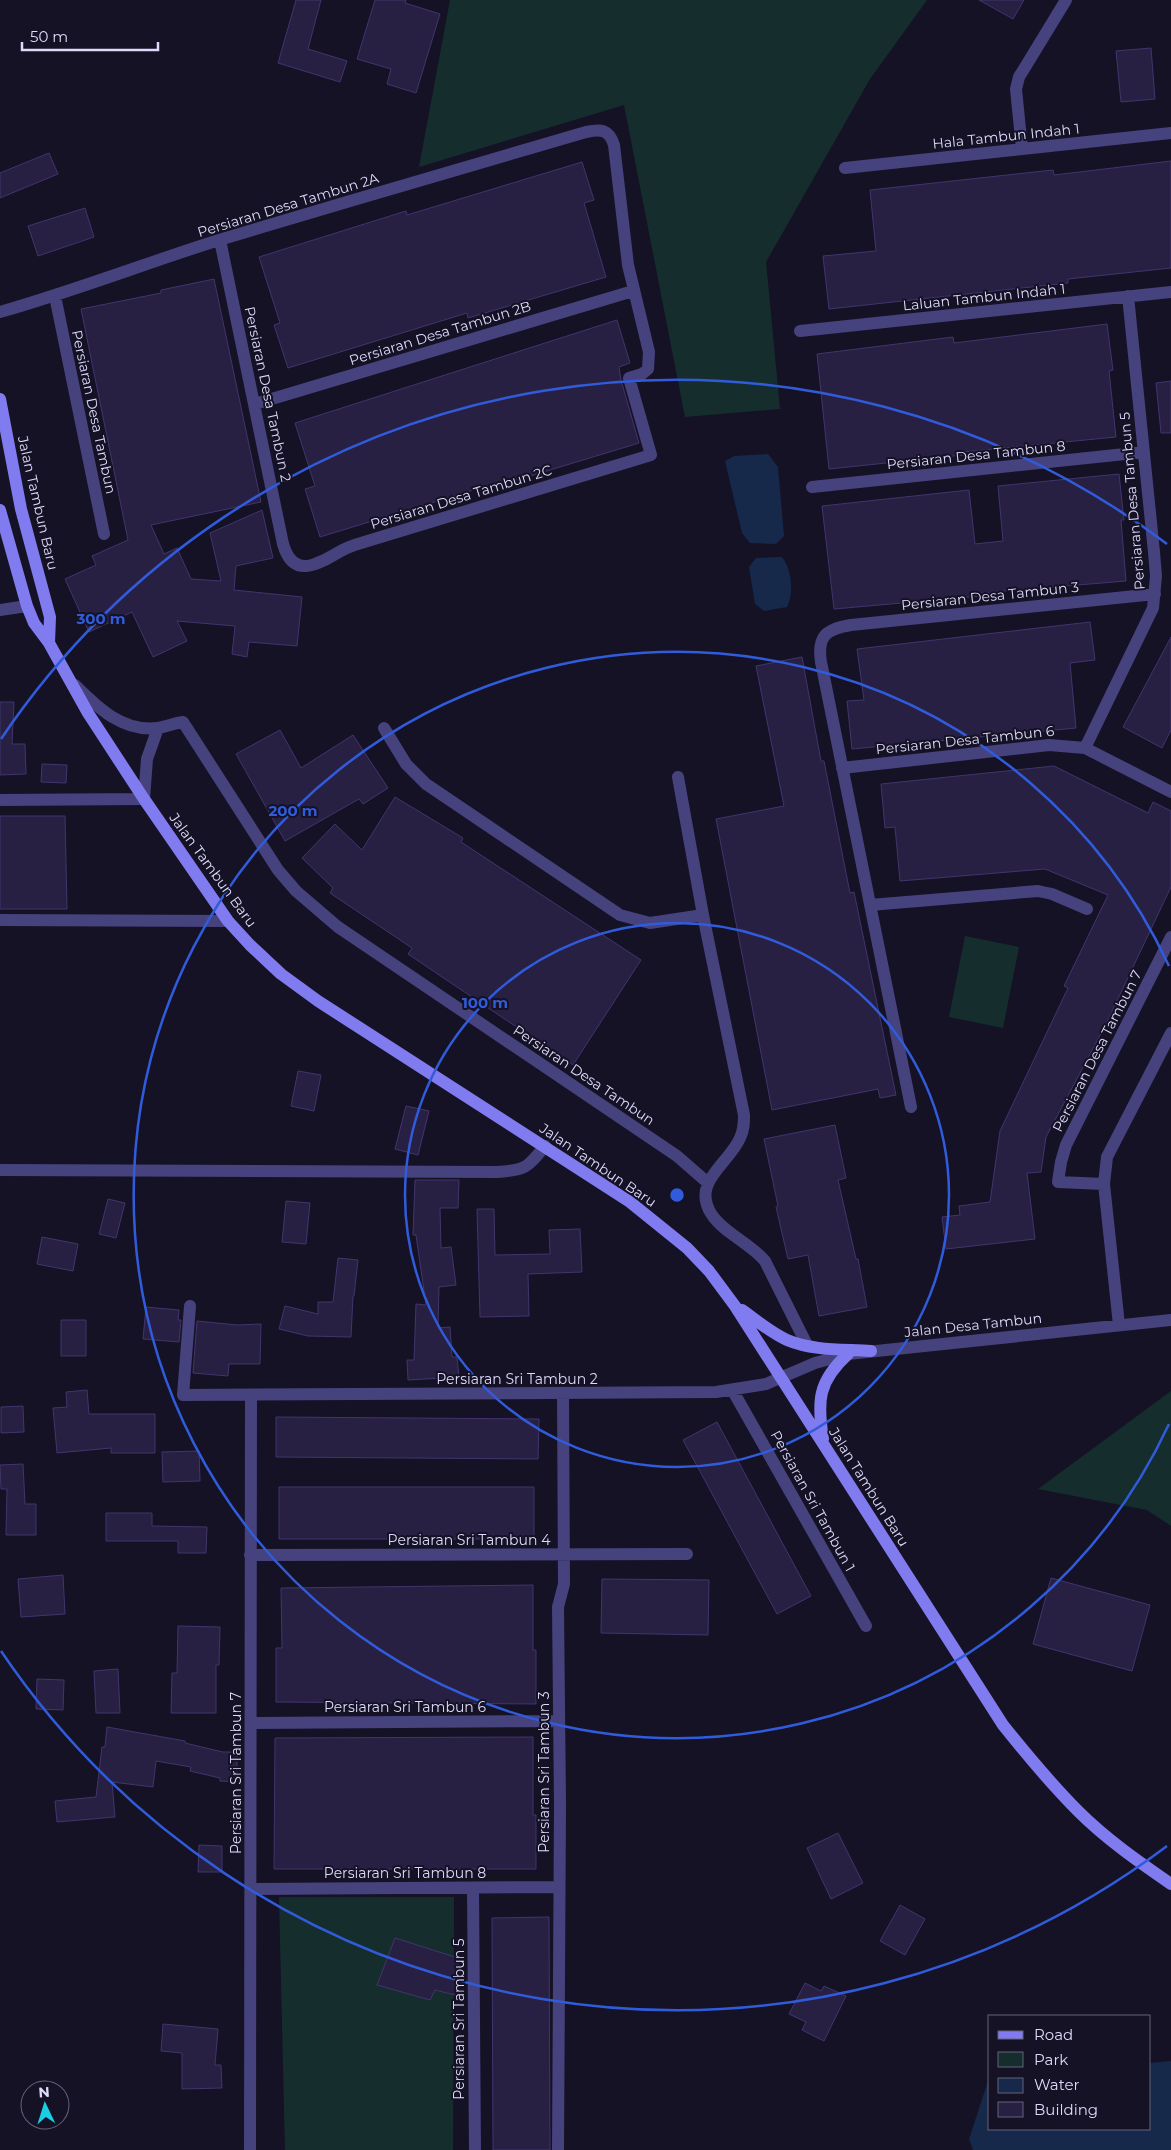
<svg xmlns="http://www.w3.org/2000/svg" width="1171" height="2150" font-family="Montserrat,sans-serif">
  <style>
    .green { fill: #152e2d }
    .water { fill: #16294a }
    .building { fill: #282043; stroke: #41356d }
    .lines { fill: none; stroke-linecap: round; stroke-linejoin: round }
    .street { stroke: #46427e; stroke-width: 12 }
    .secondary { stroke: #817bf0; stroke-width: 12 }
    .ring { fill: none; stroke: #305cdc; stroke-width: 2.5 }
    .labels { text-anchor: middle; stroke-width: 4; stroke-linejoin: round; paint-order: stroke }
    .street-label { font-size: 14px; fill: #dedafb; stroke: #151225 }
    .centre { fill: #305cdc; stroke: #151225; stroke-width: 2.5 }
    .ring-label { font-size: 15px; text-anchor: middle; font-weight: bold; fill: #305cdc; stroke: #151225; stroke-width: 4; stroke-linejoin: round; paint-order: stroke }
  </style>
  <rect width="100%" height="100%" fill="#151225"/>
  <path class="green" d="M 450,0 L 927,0 L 870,79 L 766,262 L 780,409 L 685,417 L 624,105 L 419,167 Z
    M 965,936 L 1019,947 L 1003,1028 L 949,1017 Z
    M 1171,1391 L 1171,1526 L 1147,1510 L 1038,1489 Z
    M 279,1897 L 454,1897 L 453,2150 L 285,2150 Z"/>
  <path class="water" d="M 768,454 L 778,467 L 784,536 L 776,544 L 750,543 L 742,533 L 725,461 L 734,456 Z
    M 782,557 C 792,569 794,594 787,607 L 764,611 L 755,604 L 749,567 L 756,558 Z
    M 1171,2061 L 1171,2150 L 973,2150 L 969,2139 L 990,2075 L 990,2129 L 1150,2129 L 1150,2063 Z"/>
  <path class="building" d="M 296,0 L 321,0 L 308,49 L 347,61 L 340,82 L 278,63 Z
    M 375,0 L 406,0 L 405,3 L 440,14 L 416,93 L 387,84 L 391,69 L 357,59 Z
    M 979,0 L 1024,0 L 1013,19 Z
    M 1151,48 L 1155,99 L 1121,102 L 1116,51 Z
    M 49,153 L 58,174 L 0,198 L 0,173 Z
    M 1171,161 L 1171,268 L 1068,279 L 1068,283 L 829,309 L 823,256 L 876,251 L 870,190 L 1053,170 L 1054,175 Z
    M 582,162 L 594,200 L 584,203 L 606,277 L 468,318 L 467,313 L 288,368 L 274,325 L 280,323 L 259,257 L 406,211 L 407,215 Z
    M 85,208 L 94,237 L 38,256 L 28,226 Z
    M 214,279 L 261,502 L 151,525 L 164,554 L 177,548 L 191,579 L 221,581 L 210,533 L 262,510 L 273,558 L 236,566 L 234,590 L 302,597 L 297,646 L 249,642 L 247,657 L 232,654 L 235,626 L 177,621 L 187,641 L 153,657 L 132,612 L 89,632 L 65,579 L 96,565 L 92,556 L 128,540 L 81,309 L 161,293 L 161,290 Z
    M 617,320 L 630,363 L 619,367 L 621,380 L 639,443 L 481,491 L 480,488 L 320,537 L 305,489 L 315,486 L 295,423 Z
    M 1107,324 L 1113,370 L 1109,371 L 1116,437 L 963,452 L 963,455 L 829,469 L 817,354 L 953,337 L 954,343 Z
    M 1171,381 L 1171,433 L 1161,433 L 1156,383 Z
    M 1119,474 L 1124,520 L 1121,520 L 1126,581 L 981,593 L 981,596 L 834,609 L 822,506 L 969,490 L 975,544 L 1003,541 L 998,486 Z
    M 1090,622 L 1095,660 L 1070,663 L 1076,728 L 852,749 L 847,701 L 864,700 L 857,649 Z
    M 1171,637 L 1171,730 L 1162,748 L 1123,727 Z
    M 802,657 L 821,761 L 824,761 L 850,893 L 854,892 L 896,1095 L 880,1098 L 878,1089 L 772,1110 L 716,819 L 784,806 L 756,666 Z
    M 0,702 L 14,702 L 12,744 L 25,744 L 26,774 L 0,775 Z
    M 280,730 L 301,768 L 353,735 L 388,788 L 363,804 L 359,799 L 285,841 L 236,754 Z
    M 42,764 L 67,765 L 66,783 L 41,782 Z
    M 1054,766 L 1148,813 L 1153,802 L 1171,811 L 1171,887 L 1106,1024 L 1046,1137 L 1041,1172 L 1027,1173 L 1035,1239 L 946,1249 L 942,1217 L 960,1215 L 959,1206 L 990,1202 L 1000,1131 L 1068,988 L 1064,986 L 1108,895 L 1045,869 L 900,881 L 895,827 L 885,828 L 881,784 Z
    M 395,797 L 463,838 L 461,842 L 641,960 L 573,1065 L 408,954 L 412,948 L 330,893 L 333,888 L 302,858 L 335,824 L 362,850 Z
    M 0,816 L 65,816 L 67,909 L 0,909 Z
    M 298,1071 L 321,1075 L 314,1111 L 291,1106 Z
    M 406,1106 L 429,1111 L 418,1155 L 395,1149 Z
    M 835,1125 L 846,1178 L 838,1180 L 856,1259 L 858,1259 L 867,1307 L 819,1316 L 808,1255 L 788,1259 L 776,1207 L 778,1206 L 764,1139 Z
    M 415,1180 L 459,1180 L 458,1208 L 440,1208 L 441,1248 L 451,1247 L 456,1285 L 439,1287 L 438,1328 L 450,1327 L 452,1357 L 457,1357 L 459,1377 L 408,1380 L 407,1360 L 414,1360 L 416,1304 L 426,1305 L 416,1235 L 413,1235 Z
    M 108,1199 L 125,1203 L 116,1238 L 99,1234 Z
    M 286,1201 L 310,1203 L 306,1244 L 282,1242 Z
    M 477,1209 L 494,1209 L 495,1255 L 550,1254 L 549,1230 L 580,1229 L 582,1272 L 528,1274 L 529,1316 L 480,1317 Z
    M 42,1237 L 78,1244 L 73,1271 L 37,1264 Z
    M 338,1258 L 358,1260 L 354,1296 L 353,1296 L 351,1337 L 308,1336 L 279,1329 L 285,1306 L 318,1314 L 318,1302 L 333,1302 Z
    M 146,1307 L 179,1310 L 178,1320 L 181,1320 L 179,1342 L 143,1339 Z
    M 61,1320 L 86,1320 L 86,1356 L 61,1356 Z
    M 197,1321 L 237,1325 L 261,1324 L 260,1364 L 229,1364 L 228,1376 L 193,1373 Z
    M 87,1390 L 89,1414 L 155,1414 L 155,1453 L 111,1453 L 111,1448 L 57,1453 L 53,1408 L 67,1407 L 66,1392 Z
    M 23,1406 L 24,1432 L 1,1433 L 1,1407 Z
    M 276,1417 L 539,1419 L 538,1459 L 276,1457 Z
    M 717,1422 L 811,1596 L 777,1614 L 683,1440 Z
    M 199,1451 L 200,1481 L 163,1482 L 162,1452 Z
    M 23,1464 L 25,1504 L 36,1504 L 36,1535 L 6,1535 L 7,1489 L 1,1489 L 0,1465 Z
    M 279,1487 L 534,1487 L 534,1539 L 279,1539 Z
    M 106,1513 L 152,1513 L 152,1526 L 207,1527 L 206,1553 L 178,1553 L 178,1541 L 106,1541 Z
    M 63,1575 L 65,1614 L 21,1617 L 18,1579 Z
    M 1051,1578 L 1150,1605 L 1132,1671 L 1033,1644 Z
    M 602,1579 L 709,1580 L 708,1635 L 601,1633 Z
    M 533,1585 L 533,1650 L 536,1650 L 536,1704 L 276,1702 L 276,1648 L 282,1648 L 281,1588 Z
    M 178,1626 L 220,1627 L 219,1665 L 216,1665 L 216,1713 L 171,1713 L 172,1673 L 177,1673 Z
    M 118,1669 L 120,1713 L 96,1713 L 94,1671 Z
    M 37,1679 L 64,1680 L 63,1710 L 36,1709 Z
    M 107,1727 L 185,1741 L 185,1743 L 223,1752 L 237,1752 L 237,1782 L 220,1781 L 220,1778 L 190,1771 L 191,1767 L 156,1761 L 153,1787 L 112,1782 L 115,1817 L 57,1822 L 55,1801 L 96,1797 L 102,1747 L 105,1747 Z
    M 533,1737 L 533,1815 L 536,1815 L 536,1869 L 274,1869 L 275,1738 Z
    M 838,1833 L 863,1883 L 831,1899 L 807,1848 Z
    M 199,1845 L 222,1846 L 222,1872 L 198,1872 Z
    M 900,1905 L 925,1919 L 905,1955 L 880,1941 Z
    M 549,1917 L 550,2150 L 493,2150 L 492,1918 Z
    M 395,1938 L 458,1958 L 459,1996 L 435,1990 L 430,2000 L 377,1985 Z
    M 805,1983 L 821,1991 L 824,1986 L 846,1996 L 824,2041 L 802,2030 L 806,2022 L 789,2014 Z
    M 163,2024 L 218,2029 L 215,2065 L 221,2065 L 222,2088 L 182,2089 L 182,2053 L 161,2051 Z"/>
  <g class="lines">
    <path class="street" d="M 1022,149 L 1016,89 L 1019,77 L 1066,0
      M 845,168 L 1171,133
      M 55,296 L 104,534
      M 0,312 C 74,291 146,263 219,240 C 341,203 464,168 586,132 C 601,129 609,129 614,145 L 628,265 L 649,352 L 648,369 L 642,374 L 629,378 L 651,455 L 361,543 C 354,545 346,548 339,552 C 317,565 293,579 283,544 L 220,240
      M 800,331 L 1171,292
      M 255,404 L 633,291
      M 812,487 L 1144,452
      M 0,610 L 27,606
      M 75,685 C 97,707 122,732 157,728 C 166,727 174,723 183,722 L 278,870 L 296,891 L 338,927 L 677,1156 L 708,1183
      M 384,728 L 406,764 L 426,784 L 620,915 L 650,923 L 703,915
      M 1085,748 L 1153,608 L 1156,576 L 1154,552 L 1128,296
      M 842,768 L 1049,745 L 1085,748 L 1171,792
      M 678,777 L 703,915 L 744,1115 C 744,1123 744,1130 740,1138 C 729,1164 690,1182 712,1215 C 724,1233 750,1243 765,1261 L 807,1345
      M 0,800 L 144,799 L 147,759 L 158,728
      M 870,905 L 1038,891 L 1052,894 L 1087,909
      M 0,920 L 228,921
      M 911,1107 L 821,662 C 817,636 826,629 851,625 L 1155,594
      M 0,1170 L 497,1172 C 526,1170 527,1168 545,1146
      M 1104,1184 L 1058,1182 L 1061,1162 L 1066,1145 L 1171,937
      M 190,1306 L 183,1395 L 716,1392 L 766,1384 L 815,1363 L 848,1354 L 1171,1320
      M 1119,1325 L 1104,1184 L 1107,1157 L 1171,1033
      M 733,1391 L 866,1626
      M 250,1555 L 687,1554
      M 251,1723 L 559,1721
      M 473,1888 L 475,2150
      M 251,1889 L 559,1887
      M 250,2150 L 251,1395
      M 558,2150 L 560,1805 L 558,1607 L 564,1584 L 563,1394"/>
    <path class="secondary" d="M 0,399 L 21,509 L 50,617 L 49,643
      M 0,510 L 27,606 L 34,623 L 49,643 L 88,713 L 144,799 L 228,921 L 250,945 L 281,974 L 318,1001 L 630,1202 L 687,1248 L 709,1271 L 735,1306 L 1003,1725 C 1027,1755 1051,1784 1078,1811 C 1106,1839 1139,1862 1171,1884
      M 742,1310 C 756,1320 771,1333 787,1340 C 813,1351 844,1349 871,1351
      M 823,1439 C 817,1401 818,1381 848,1354"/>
  </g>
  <g class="ring">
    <circle cx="677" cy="1195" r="272"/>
    <path d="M1169 1424A543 543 0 1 1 1169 966"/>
    <path d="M1167 1846A815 815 0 0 1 1 1651M1 739A815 815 0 0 1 1167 544"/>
  </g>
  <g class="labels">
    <g class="street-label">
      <text transform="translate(1006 136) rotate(-6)" y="5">Hala Tambun Indah 1</text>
      <text transform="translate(288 205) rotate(-17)" y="5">Persiaran Desa Tambun 2A</text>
      <text transform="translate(984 297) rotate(-6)" y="5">Laluan Tambun Indah 1</text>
      <text transform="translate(440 333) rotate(-17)" y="5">Persiaran Desa Tambun 2B</text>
      <text transform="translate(268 394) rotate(78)" y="5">Persiaran Desa Tambun 2</text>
      <text transform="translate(94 412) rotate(78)" y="5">Persiaran Desa Tambun</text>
      <text transform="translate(976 455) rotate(-6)" y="5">Persiaran Desa Tambun 8</text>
      <text transform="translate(461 497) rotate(-17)" y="5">Persiaran Desa Tambun 2C</text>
      <text transform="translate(1132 501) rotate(-95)" y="5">Persiaran Desa Tambun 5</text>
      <text transform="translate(38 503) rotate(77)" y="5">Jalan Tambun Baru</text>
      <text transform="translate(990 596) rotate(-6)" y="5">Persiaran Desa Tambun 3</text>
      <text transform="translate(965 740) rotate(-6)" y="5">Persiaran Desa Tambun 6</text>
      <text transform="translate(213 870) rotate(54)" y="5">Jalan Tambun Baru</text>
      <text transform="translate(1097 1051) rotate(-63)" y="5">Persiaran Desa Tambun 7</text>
      <text transform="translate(584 1075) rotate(34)" y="5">Persiaran Desa Tambun</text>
      <text transform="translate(598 1165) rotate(34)" y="5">Jalan Tambun Baru</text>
      <text transform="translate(973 1325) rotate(-6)" y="5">Jalan Desa Tambun</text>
      <text x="517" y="1384">Persiaran Sri Tambun 2</text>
      <text transform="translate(869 1487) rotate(58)" y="5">Jalan Tambun Baru</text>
      <text transform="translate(813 1501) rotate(61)" y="5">Persiaran Sri Tambun 1</text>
      <text x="469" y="1545">Persiaran Sri Tambun 4</text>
      <text x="405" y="1712">Persiaran Sri Tambun 6</text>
      <text transform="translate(544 1772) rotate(-90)" y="5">Persiaran Sri Tambun 3</text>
      <text transform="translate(236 1773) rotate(-90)" y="5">Persiaran Sri Tambun 7</text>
      <text x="405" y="1878">Persiaran Sri Tambun 8</text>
      <text transform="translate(459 2019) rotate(-90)" y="5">Persiaran Sri Tambun 5</text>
    </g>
  </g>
  <circle cx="677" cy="1195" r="8" class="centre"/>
  <g class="ring-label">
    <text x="101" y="624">300 m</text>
    <text x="293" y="816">200 m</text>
    <text x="485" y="1008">100 m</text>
  </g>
  <rect x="988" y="2015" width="162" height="115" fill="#151225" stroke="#65627b"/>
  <rect x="998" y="2031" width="25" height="8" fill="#817bf0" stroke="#65627b"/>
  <text x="1034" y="2040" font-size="15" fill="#dedafb">Road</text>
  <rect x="998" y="2052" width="25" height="15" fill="#152e2d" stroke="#65627b"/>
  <text x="1034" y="2065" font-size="15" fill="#dedafb">Park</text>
  <rect x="998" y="2078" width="25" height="15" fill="#16294a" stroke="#65627b"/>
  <text x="1034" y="2090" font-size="15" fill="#dedafb">Water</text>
  <rect x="998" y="2102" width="25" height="15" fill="#282043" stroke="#65627b"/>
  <text x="1034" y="2115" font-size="15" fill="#dedafb">Building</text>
  <g transform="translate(45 2105) rotate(356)"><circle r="24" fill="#151225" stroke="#65627b"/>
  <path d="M0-4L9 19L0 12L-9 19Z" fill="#1bcde5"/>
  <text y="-8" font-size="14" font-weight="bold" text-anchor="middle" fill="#dedafb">N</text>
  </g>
  <path d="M22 42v8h136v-8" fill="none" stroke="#dedafb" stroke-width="2.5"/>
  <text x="30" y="42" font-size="15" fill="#dedafb" stroke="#151225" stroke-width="4" paint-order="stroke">50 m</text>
</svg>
